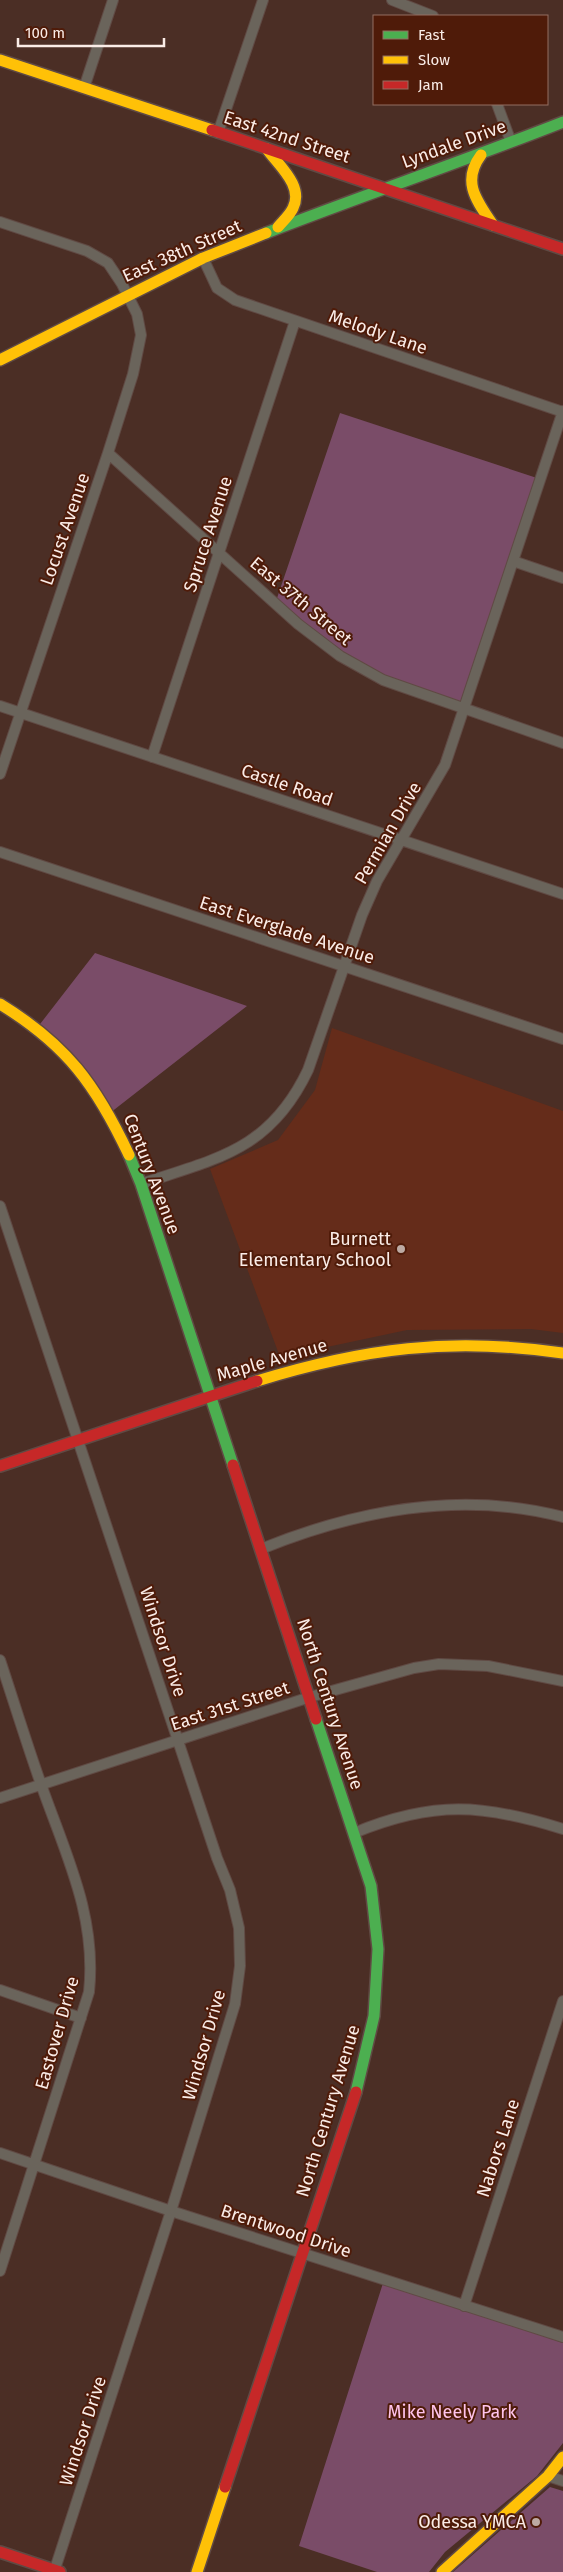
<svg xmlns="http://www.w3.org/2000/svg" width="563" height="2572" font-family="'Fira Sans',sans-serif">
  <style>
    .built { fill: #652c1a }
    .green { fill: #7a4c68 }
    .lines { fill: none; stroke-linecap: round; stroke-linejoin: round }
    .street-casing { stroke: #604a44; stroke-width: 12 }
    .fast-casing { stroke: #604a44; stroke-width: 14 }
    .slow-casing { stroke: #604a44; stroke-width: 14 }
    .jam-casing { stroke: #604a44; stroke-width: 14 }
    .street { stroke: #6a645b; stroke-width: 10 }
    .fast { stroke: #4caf50; stroke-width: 11 }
    .slow { stroke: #ffc107; stroke-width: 11 }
    .jam { stroke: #c62828; stroke-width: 11 }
    .poi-dot { fill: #bdaaa3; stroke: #4f1b09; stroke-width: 2 }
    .labels { text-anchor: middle; stroke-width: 4; stroke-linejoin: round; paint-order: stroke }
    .street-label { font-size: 18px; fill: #faece7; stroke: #4f1b09 }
    .poi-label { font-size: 18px; fill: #faece7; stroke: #4f1b09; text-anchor: end }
    .park-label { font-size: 18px; fill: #ffc4ec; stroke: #4f1b09 }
  </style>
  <rect width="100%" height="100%" fill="#4b2e25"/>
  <path class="built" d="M 332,1028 L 563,1111 L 563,1333 L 531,1329 L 407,1330 L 280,1357 L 210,1169 L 278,1140 L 315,1090 Z"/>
  <path class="green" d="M 340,413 L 540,479 L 464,709 L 340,656 L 275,604 Z
    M 95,953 L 247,1006 L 110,1113 L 37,1028 Z
    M 384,2280 L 563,2343 L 563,2443 L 537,2476 L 445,2552 L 429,2572 L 377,2572 L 299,2546 Z
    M 550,2487 L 563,2491 L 563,2572 L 453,2572 Z"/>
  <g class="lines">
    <defs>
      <path id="street" d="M 392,0 L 433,16
        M 84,88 L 113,0
        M 497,104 L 511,142
        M 218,133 L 263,0
        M 0,222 L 87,251 L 108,263 L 122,284 L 137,314 L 141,335 L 133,374 L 108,453 L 0,774
        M 203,258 L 217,288 L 235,300 L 563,412
        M 108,453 L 298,624 L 340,656 L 383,680 L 563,743
        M 513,561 L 563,578
        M 0,706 L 563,894
        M 152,757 L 295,321
        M 0,852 L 563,1039
        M 141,1184 C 218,1158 270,1150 308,1070 L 362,915 L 377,881 L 445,765 L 563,411
        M 0,1206 L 217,1858 L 230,1890 L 239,1928 L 240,1966 L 235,2004 L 171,2211 L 54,2572
        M 261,1549 C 357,1510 460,1490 563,1517
        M 0,1660 C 14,1702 27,1745 42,1787 C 66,1855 97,1917 89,1992 L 0,2271
        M 0,1798 L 310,1697 L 414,1668 L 439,1664 L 488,1666 L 563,1681
        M 354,1833 C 433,1800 484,1804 563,1829
        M 0,1990 L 81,2018
        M 0,2153 L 171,2211 L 563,2337
        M 464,2306 L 563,2001
        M 548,2476 L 563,2481"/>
      <path id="fast" d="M 266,233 C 364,195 464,161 563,122
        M 129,1155 L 141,1184 L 233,1465
        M 316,1719 L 371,1886 L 378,1949 L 374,2016 L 356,2092"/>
      <path id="slow" d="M 0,60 L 212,130
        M 267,149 C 279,166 304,186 293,208 C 290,215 283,221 278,227
        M 481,155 C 461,182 477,201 493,225
        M 0,360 L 203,258 L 266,233
        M 0,1004 C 67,1045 96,1085 129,1155
        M 257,1381 C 364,1348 451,1337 563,1353
        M 197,2572 L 225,2487
        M 442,2572 L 548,2476 L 563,2457"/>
      <path id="jam" d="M 212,130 L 563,249
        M 233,1465 L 316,1719
        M 0,1466 L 257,1381
        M 225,2487 L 356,2092
        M 0,2552 L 60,2572"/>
    </defs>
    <use href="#street" class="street-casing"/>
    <use href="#fast" class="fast-casing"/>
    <use href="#slow" class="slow-casing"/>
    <use href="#jam" class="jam-casing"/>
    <use href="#street" class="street"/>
    <use href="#fast" class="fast"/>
    <use href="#slow" class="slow"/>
    <use href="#jam" class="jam"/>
  </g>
  <g class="poi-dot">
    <circle cx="401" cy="1249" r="5"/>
    <circle cx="536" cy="2522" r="5"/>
  </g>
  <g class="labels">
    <g class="street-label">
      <text transform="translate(287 137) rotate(18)" y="6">East 42nd Street</text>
      <text transform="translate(454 144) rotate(-20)" y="6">Lyndale Drive</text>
      <text transform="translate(182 251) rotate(-24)" y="6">East 38th Street</text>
      <text transform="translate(378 332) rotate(19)" y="6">Melody Lane</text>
      <text transform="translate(65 529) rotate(-71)" y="6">Locust Avenue</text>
      <text transform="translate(208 534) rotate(-72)" y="6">Spruce Avenue</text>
      <text transform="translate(301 601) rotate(40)" y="6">East 37th Street</text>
      <text transform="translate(287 785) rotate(19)" y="6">Castle Road</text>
      <text transform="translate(388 833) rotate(-60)" y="6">Permian Drive</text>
      <text transform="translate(287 930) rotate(18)" y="6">East Everglade Avenue</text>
      <text transform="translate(152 1174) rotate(69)" y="6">Century Avenue</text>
      <text transform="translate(272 1360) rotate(-16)" y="6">Maple Avenue</text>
      <text transform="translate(163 1642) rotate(72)" y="6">Windsor Drive</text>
      <text transform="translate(330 1704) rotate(72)" y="6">North Century Avenue</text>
      <text transform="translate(230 1706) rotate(-18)" y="6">East 31st Street</text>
      <text transform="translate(57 2033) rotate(-74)" y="6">Eastover Drive</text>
      <text transform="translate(204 2045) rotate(-74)" y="6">Windsor Drive</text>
      <text transform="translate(328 2111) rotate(-73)" y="6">North Century Avenue</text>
      <text transform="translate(498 2148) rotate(-72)" y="6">Nabors Lane</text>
      <text transform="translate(286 2231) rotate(18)" y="6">Brentwood Drive</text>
      <text transform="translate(83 2431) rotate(-72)" y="6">Windsor Drive</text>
    </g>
    <g class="poi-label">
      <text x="391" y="1245">Burnett<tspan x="391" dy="21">Elementary School</tspan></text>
      <text x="526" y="2528">Odessa YMCA</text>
    </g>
    <g class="park-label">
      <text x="452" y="2418">Mike Neely Park</text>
    </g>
  </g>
  <rect x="373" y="15" width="175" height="90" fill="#4f1b09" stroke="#936f62"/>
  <rect x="383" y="31" width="25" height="8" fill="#4caf50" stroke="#936f62"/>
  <text x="418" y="40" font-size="15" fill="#faece7">Fast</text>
  <rect x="383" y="56" width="25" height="8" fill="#ffc107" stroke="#936f62"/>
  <text x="418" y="65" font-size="15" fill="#faece7">Slow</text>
  <rect x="383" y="81" width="25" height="8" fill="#c62828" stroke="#936f62"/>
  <text x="418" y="90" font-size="15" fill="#faece7">Jam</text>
  <path d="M18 38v8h146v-8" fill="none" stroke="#faece7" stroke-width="2.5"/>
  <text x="25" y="38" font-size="15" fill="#faece7" stroke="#4f1b09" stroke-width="4" paint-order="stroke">100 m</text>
</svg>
